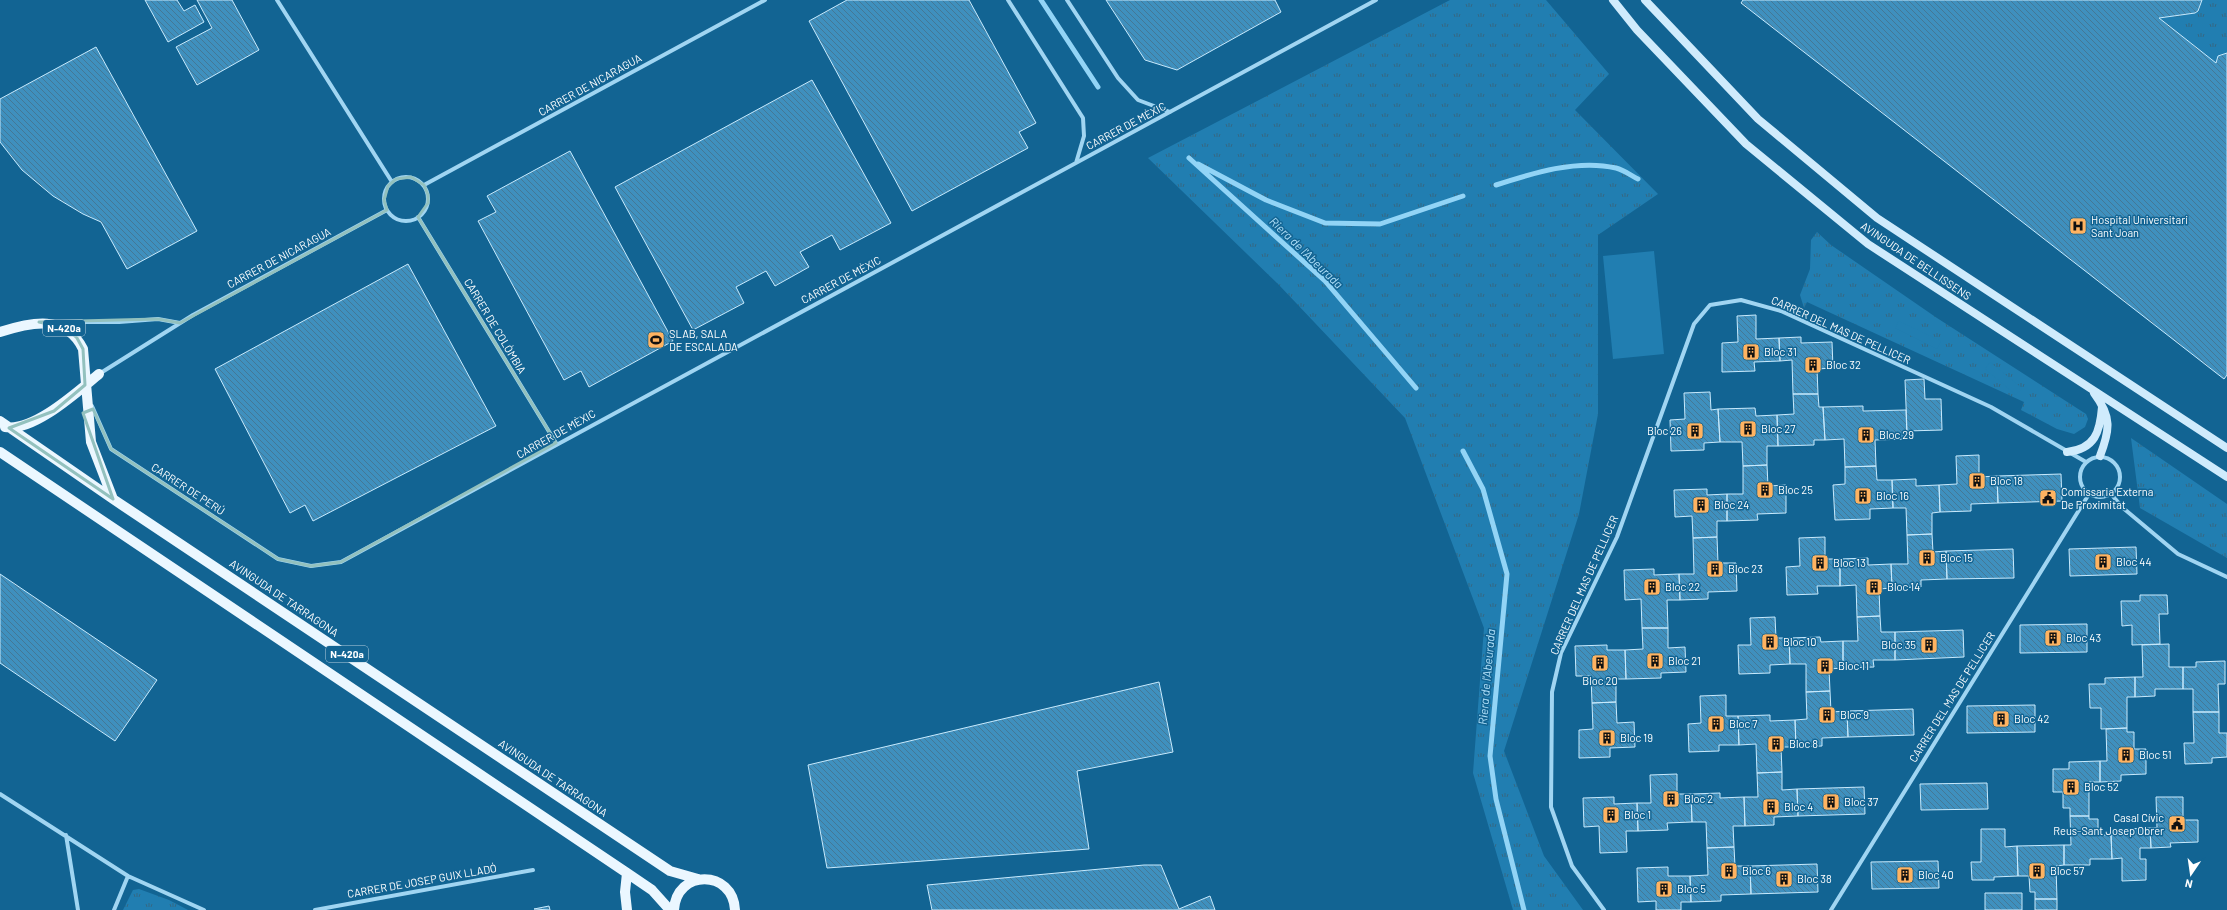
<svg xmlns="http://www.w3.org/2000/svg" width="2227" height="910" font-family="Barlow,sans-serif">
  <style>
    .grass { fill: url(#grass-tufts) }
    .garden { fill: #217eb1 }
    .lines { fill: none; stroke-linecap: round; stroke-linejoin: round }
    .stream { stroke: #92d4f6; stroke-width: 5 }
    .building { fill: url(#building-back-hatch); stroke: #c8eafd }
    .minor { stroke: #a0d5f2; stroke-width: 4 }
    .secondary { stroke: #cfebfc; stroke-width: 8 }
    .primary { stroke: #ebf7ff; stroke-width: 10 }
    .marked { fill: none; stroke: #93c1be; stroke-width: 3; stroke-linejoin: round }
    .labels { text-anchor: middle; stroke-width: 3; stroke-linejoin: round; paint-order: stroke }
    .shield { fill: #126493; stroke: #b8d0df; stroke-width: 1 }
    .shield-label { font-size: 10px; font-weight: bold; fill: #fff }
    .street-label { font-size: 11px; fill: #fff; stroke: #126493 }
    .poi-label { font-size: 11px; fill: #fff; stroke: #126493; text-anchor: start }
    .water-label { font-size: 12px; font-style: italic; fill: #b0e0f9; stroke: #126493 }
  </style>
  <defs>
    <pattern id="grass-tufts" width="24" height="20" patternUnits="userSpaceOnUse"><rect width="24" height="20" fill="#217eb1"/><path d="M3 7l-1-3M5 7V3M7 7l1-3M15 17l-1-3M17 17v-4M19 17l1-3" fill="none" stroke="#346884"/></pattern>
    <pattern id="building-back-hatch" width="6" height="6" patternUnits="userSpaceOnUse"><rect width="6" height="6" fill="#3f90be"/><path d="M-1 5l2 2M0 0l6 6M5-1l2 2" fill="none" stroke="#447896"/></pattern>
  </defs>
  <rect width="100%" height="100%" fill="#126493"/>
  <path class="grass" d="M 1450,0 L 1546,0 L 1609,74 L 1575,110 L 1658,194 L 1598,235 L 1598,414 L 1579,514 L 1504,751 L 1544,856 L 1583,910 L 1513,910 L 1473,773 L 1484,628 L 1405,418 L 1279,285 L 1148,158 Z
    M 2202,0 L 2227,0 L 2227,53 L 2218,56 L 2216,63 L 2159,18 L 2195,13 L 2199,11 Z
    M 1817,232 L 1831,245 L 1937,318 L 2086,414 L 2088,419 L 2085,427 L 2074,434 L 2057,429 L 2021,410 L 2024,402 L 1807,302 L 1804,308 L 1800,295 L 1810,269 L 1811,240 Z
    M 2131,438 L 2227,504 L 2227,558 L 2140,508 Z
    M 139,889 L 169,900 L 188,910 L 123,910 L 133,890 Z"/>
  <path class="garden" d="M 1654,251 L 1664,354 L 1613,359 L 1603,256 Z
    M 1899,321 L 1941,341 L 1937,349 L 1895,328 Z
    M 1990,362 L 2022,388 L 2016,395 L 1985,369 Z"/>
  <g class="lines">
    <path class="stream" d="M 1041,0 L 1098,87
      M 1189,158 L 1325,281 L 1416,388
      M 1198,164 L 1266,200 L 1325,223 L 1380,224 L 1463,196
      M 1496,185 C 1533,173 1577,159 1616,168 C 1624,170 1632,176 1638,179
      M 1463,451 L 1483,489 L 1507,574 L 1490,756 L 1496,799 L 1524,910"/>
  </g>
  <path class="building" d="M 145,0 L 177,0 L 184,11 L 195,5 L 204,22 L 168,42 Z
    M 197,0 L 232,0 L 259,50 L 197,85 L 176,47 L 212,28 Z
    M 847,0 L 969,0 L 1036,123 L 1019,132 L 1028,148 L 912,211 L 809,21 Z
    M 1106,0 L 1275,0 L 1281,12 L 1177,70 L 1145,60 Z
    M 1743,0 L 2202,0 L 2198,11 L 2195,13 L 2159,18 L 2216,63 L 2218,56 L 2227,53 L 2227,375 L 2224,379 L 1741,3 Z
    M 96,47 L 197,231 L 127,269 L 101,222 L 83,214 L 53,196 L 22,170 L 0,142 L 0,99 Z
    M 812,80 L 891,223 L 840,250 L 832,235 L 800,252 L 809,267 L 775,286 L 766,271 L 736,287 L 744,303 L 693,330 L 615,187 Z
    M 570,151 L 673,341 L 589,387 L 581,371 L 564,380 L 478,221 L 496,212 L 487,196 Z
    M 408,264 L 496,426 L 313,521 L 305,505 L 290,513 L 215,369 Z
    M 1756,315 L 1756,339 L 1779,338 L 1780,361 L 1754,362 L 1755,371 L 1722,372 L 1722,343 L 1738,342 L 1737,316 Z
    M 1801,337 L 1801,343 L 1832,342 L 1833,368 L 1817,369 L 1818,394 L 1793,394 L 1792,360 L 1780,361 L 1779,338 Z
    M 1924,379 L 1925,399 L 1941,399 L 1942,430 L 1907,431 L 1905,380 Z
    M 1710,392 L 1711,410 L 1718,409 L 1720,442 L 1704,443 L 1704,450 L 1671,451 L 1670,420 L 1685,419 L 1684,393 Z
    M 1793,394 L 1818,394 L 1819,407 L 1823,407 L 1825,440 L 1814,440 L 1814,445 L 1778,446 L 1777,415 L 1794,414 Z
    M 1863,406 L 1863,411 L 1906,410 L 1907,439 L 1875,440 L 1876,466 L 1845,467 L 1844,439 L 1825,440 L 1823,407 Z
    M 1755,408 L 1756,416 L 1777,415 L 1778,446 L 1767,446 L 1767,465 L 1743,466 L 1742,442 L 1720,442 L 1718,409 Z
    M 1979,455 L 1979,477 L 1997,476 L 1998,503 L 1971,504 L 1971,511 L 1940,512 L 1939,485 L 1957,484 L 1956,456 Z
    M 1767,465 L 1768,486 L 1786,485 L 1786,513 L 1757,514 L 1758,520 L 1727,521 L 1727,494 L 1743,494 L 1743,466 Z
    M 1876,466 L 1877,480 L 1892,480 L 1893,508 L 1870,509 L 1870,519 L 1835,520 L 1833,485 L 1845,484 L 1845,467 Z
    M 2061,474 L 2062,501 L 1998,503 L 1997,476 Z
    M 1916,479 L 1916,486 L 1939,485 L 1940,512 L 1932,513 L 1932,534 L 1907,535 L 1906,508 L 1893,508 L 1892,480 Z
    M 1707,489 L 1707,495 L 1727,494 L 1727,521 L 1717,521 L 1717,537 L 1693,538 L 1692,516 L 1675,517 L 1674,490 Z
    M 1932,534 L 1933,552 L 1946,551 L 1947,579 L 1921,580 L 1921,587 L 1892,588 L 1891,564 L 1908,564 L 1907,535 Z
    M 1717,537 L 1718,563 L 1736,563 L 1737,591 L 1708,592 L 1708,599 L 1680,600 L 1679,574 L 1694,574 L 1693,538 Z
    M 1825,537 L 1825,559 L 1840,559 L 1840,586 L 1817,586 L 1818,594 L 1787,595 L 1786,567 L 1800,566 L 1799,538 Z
    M 2136,547 L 2137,574 L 2070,576 L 2069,549 Z
    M 2013,549 L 2014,578 L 1947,579 L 1946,551 Z
    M 1868,558 L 1868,565 L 1891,564 L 1892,588 L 1879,589 L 1880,616 L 1857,617 L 1856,585 L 1840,586 L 1840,559 Z
    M 1654,569 L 1654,575 L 1679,574 L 1680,600 L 1667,600 L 1668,628 L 1642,628 L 1641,599 L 1625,600 L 1624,570 Z
    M 0,574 L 157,680 L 115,741 L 0,663 Z
    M 2140,595 L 2167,595 L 2168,614 L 2159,614 L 2160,644 L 2132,645 L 2132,625 L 2122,626 L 2121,601 L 2140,601 Z
    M 1880,616 L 1881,632 L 1895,632 L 1895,660 L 1873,660 L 1874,667 L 1843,668 L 1843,641 L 1858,641 L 1857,617 Z
    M 1775,617 L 1776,638 L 1789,638 L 1790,664 L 1770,665 L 1770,673 L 1739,674 L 1738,645 L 1751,645 L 1750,618 Z
    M 2087,624 L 2087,652 L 2020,653 L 2020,625 Z
    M 1642,628 L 1668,628 L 1668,648 L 1685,647 L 1686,672 L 1661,673 L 1661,678 L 1626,679 L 1625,650 L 1643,649 Z
    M 1963,630 L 1964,657 L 1895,660 L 1895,632 Z
    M 1820,637 L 1821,642 L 1843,641 L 1843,668 L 1829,669 L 1830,691 L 1806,692 L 1806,664 L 1790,664 L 1789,638 Z
    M 2169,644 L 2169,667 L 2183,667 L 2183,689 L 2155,689 L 2155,696 L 2135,697 L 2135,677 L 2143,677 L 2142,645 Z
    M 1607,645 L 1607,650 L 1625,650 L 1626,679 L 1616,679 L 1616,702 L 1592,703 L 1591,676 L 1576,676 L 1575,646 Z
    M 2225,661 L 2225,684 L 2218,684 L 2219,712 L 2193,712 L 2193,689 L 2183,689 L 2183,667 L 2196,667 L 2196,662 Z
    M 2135,677 L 2135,697 L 2127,697 L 2127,728 L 2101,729 L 2101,708 L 2090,708 L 2089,684 L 2105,684 L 2105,678 Z
    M 1159,682 L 1173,752 L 1077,771 L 1089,849 L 827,868 L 808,765 Z
    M 1830,691 L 1831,712 L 1847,711 L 1848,737 L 1822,738 L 1822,746 L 1796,747 L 1795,720 L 1807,719 L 1806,692 Z
    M 1726,695 L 1726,716 L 1738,716 L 1739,745 L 1719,745 L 1719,751 L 1689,752 L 1688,724 L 1701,723 L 1700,696 Z
    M 1616,702 L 1617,723 L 1634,722 L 1635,747 L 1610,748 L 1610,757 L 1579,758 L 1579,730 L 1593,729 L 1592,703 Z
    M 2035,705 L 2035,732 L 1967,733 L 1967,706 Z
    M 1913,709 L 1914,735 L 1848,737 L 1847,711 Z
    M 2193,712 L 2219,712 L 2219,733 L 2227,733 L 2227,757 L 2212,758 L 2212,763 L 2185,764 L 2184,743 L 2194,743 Z
    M 1770,715 L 1770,721 L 1795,720 L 1796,747 L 1781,747 L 1782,772 L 1757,773 L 1756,744 L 1739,745 L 1738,716 Z
    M 2127,728 L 2127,732 L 2134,732 L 2134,749 L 2146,749 L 2146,774 L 2121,775 L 2121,781 L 2100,782 L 2100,761 L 2107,761 L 2106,729 Z
    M 2100,761 L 2100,782 L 2089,782 L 2089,816 L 2070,816 L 2070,808 L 2063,808 L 2063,792 L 2053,792 L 2053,769 L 2069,769 L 2069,762 Z
    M 1782,772 L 1782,790 L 1797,789 L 1798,816 L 1774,817 L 1774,825 L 1745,826 L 1744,797 L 1758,797 L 1757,773 Z
    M 1677,774 L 1677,794 L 1691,794 L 1692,822 L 1667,823 L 1668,830 L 1638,831 L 1637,803 L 1651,803 L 1650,775 Z
    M 1987,783 L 1988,809 L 1921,810 L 1920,784 Z
    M 1864,787 L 1865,814 L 1798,816 L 1797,789 Z
    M 1720,793 L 1720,798 L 1744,797 L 1745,826 L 1733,826 L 1734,847 L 1707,848 L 1706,822 L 1692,822 L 1691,794 Z
    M 1614,797 L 1614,804 L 1637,803 L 1638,831 L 1626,831 L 1627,852 L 1600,853 L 1599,826 L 1584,827 L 1583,798 Z
    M 2156,797 L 2183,797 L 2183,820 L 2198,820 L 2198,842 L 2170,843 L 2171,847 L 2151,848 L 2150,828 L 2157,828 Z
    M 2070,816 L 2089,816 L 2089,819 L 2098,819 L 2098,835 L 2111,835 L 2112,859 L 2090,859 L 2090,865 L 2064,865 L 2064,845 L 2071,845 Z
    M 2150,828 L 2151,848 L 2140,848 L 2140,859 L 2146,859 L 2146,880 L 2122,881 L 2122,858 L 2112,859 L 2111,835 L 2125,835 L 2125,829 Z
    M 1981,829 L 2005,829 L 2005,847 L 2017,846 L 2018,876 L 1994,877 L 1994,880 L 1972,880 L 1971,862 L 1981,862 Z
    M 2064,845 L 2064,865 L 2056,866 L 2057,899 L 2035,899 L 2035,892 L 2030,892 L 2029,876 L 2018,876 L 2017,846 Z
    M 1734,847 L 1735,866 L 1750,866 L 1751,894 L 1721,895 L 1721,901 L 1691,902 L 1690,876 L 1708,875 L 1707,848 Z
    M 1938,861 L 1939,888 L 1872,889 L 1871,862 Z
    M 1817,864 L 1818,892 L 1751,894 L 1750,866 Z
    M 1144,865 L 1161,865 L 1179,909 L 1210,896 L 1215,910 L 932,910 L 927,885 Z
    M 1668,867 L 1668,876 L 1690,876 L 1691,902 L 1681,902 L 1681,910 L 1656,910 L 1656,901 L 1638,902 L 1637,868 Z
    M 1985,893 L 2022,893 L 2022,910 L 1985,910 Z
    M 2035,899 L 2057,899 L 2057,910 L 2035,910 Z
    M 549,906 L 550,910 L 534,909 Z"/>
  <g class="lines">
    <path class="minor" d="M 277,0 L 392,182
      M 1008,0 L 1083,118 L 1084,136 L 1076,163
      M 1067,0 L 1118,78 L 1138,100 L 1170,112
      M384 199a22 22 0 1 1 44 0a22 22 0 1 1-44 0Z
      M 424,185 L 765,0
      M 418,217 L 556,443
      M 55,322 L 119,322 L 158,319 L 180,323
      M 99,374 L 193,315 L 387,210
      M 92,406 L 111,449 L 278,559 L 311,566 L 341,562 L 1376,0
      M2080 477a20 20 0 1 1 40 0a20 20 0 1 1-40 0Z
      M 2111,494 L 2123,508 L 2178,554 L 2227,577
      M 0,794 L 128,876 L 204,910
      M 66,835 L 78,910
      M 114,910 L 128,876
      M 315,910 L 533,870
      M 1604,910 L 1572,866 L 1551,807 L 1552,692 L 1561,653 L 1617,537 L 1694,324 L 1710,305 L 1741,300 L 1781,311 L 1991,407 L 2086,462
      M 1831,910 L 2089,494"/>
    <path class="secondary" d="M 1613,0 L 1637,30 L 1746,144 L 1868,244 L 2227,477
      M 1645,0 L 1758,119 L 1877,218 L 2227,448
      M 2094,393 C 2112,417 2110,430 2100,456
      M 2067,452 C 2095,449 2100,432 2102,407"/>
    <path class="primary" d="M 0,332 C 31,322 66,314 83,349 L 91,442 L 113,499
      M 0,421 L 113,499 L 670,871 L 698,879
      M 5,427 C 34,432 78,391 99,374
      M 0,452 L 627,873 L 652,890 L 670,910
      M 627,910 L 625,892 L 627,873
      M 674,910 C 676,869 733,869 735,910"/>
  </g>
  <path class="marked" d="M 411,177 L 424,185 L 428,195 L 428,203 L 418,217 L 556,443 L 341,562 L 311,566 L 278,559 L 111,449 L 93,409 L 83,413 L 113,499 L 9,428 L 54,411 L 85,385 L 83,349 L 77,338 L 66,328 L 39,322 L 158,319 L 180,323 L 387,210 L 384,200 L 388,186 L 396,179 Z"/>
  <defs>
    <symbol id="hospital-square" viewBox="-11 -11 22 22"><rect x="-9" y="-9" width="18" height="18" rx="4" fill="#ffb361" stroke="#126493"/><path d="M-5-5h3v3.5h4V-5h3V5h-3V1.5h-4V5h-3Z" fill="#111"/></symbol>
    <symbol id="stadium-square" viewBox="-11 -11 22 22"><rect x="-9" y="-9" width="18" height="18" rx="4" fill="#ffb361" stroke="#126493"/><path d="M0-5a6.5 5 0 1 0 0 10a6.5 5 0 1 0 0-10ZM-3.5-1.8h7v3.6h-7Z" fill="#111"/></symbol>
    <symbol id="building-square" viewBox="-11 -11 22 22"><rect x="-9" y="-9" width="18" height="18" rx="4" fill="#ffb361" stroke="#126493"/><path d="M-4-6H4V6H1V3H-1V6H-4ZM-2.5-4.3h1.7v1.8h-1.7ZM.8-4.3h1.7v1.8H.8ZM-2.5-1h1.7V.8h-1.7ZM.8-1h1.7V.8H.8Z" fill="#111"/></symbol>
    <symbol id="civic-square" viewBox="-11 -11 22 22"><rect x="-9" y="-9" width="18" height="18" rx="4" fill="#ffb361" stroke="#126493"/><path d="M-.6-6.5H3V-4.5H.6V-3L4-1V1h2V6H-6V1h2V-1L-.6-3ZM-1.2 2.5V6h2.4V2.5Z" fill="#111"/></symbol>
  </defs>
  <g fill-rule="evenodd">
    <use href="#hospital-square" x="2068" y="216" width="20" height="20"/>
    <use href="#stadium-square" x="646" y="330" width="20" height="20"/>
    <use href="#building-square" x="1741" y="342" width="20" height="20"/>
    <use href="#building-square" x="1803" y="355" width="20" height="20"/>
    <use href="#building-square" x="1738" y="419" width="20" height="20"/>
    <use href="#building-square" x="1685" y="421" width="20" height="20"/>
    <use href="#building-square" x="1856" y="425" width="20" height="20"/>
    <use href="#building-square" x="1967" y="471" width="20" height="20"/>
    <use href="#building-square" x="1755" y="480" width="20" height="20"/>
    <use href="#building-square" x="1853" y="486" width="20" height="20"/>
    <use href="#civic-square" x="2038" y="488" width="20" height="20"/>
    <use href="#building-square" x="1691" y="495" width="20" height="20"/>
    <use href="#building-square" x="1917" y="548" width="20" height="20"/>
    <use href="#building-square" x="2093" y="552" width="20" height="20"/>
    <use href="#building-square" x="1810" y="553" width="20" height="20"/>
    <use href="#building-square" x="1705" y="559" width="20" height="20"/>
    <use href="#building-square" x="1642" y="577" width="20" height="20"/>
    <use href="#building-square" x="1864" y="577" width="20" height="20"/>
    <use href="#building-square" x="2043" y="628" width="20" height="20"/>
    <use href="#building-square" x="1760" y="632" width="20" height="20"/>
    <use href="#building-square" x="1919" y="635" width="20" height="20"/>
    <use href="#building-square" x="1645" y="651" width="20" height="20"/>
    <use href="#building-square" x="1590" y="653" width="20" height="20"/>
    <use href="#building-square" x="1815" y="656" width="20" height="20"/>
    <use href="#building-square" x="1817" y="705" width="20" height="20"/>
    <use href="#building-square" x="1991" y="709" width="20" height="20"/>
    <use href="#building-square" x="1706" y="714" width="20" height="20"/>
    <use href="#building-square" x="1597" y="728" width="20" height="20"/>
    <use href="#building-square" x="1766" y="734" width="20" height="20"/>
    <use href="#building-square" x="2116" y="745" width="20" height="20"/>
    <use href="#building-square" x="2061" y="777" width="20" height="20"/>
    <use href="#building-square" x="1661" y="789" width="20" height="20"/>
    <use href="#building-square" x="1821" y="792" width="20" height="20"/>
    <use href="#building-square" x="1761" y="797" width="20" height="20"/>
    <use href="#building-square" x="1601" y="805" width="20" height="20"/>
    <use href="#civic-square" x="2167" y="814" width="20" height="20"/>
    <use href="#building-square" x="1719" y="861" width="20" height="20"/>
    <use href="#building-square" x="2027" y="861" width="20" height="20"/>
    <use href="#building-square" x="1895" y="865" width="20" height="20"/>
    <use href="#building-square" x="1774" y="869" width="20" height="20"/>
    <use href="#building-square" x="1654" y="879" width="20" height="20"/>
  </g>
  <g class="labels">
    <g class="shield">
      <rect x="43" y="320" width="42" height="16" rx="3"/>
      <rect x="326" y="646" width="42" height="16" rx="3"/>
    </g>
    <g class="shield-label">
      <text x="64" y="332">N-420a</text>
      <text x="347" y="658">N-420a</text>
    </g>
    <g class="street-label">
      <text transform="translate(590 85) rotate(-29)" y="4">CARRER DE NICARAGUA</text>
      <text transform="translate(1126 126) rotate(-28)" y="4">CARRER DE MÈXIC</text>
      <text transform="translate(279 258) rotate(-28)" y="4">CARRER DE NICARAGUA</text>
      <text transform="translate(1916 261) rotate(34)" y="4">AVINGUDA DE BELLISSENS</text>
      <text transform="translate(841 280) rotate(-28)" y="4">CARRER DE MÈXIC</text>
      <text transform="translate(495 326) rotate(59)" y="4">CARRER DE COLÒMBIA</text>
      <text transform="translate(1841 330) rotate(24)" y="4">CARRER DEL MAS DE PELLICER</text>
      <text transform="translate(556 434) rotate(-29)" y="4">CARRER DE MÈXIC</text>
      <text transform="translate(188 489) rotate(33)" y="4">CARRER DE PERÚ</text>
      <text transform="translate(1584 585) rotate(-66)" y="4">CARRER DEL MAS DE PELLICER</text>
      <text transform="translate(284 598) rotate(34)" y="4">AVINGUDA DE TARRAGONA</text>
      <text transform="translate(1952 697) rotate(-58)" y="4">CARRER DEL MAS DE PELLICER</text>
      <text transform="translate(553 778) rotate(34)" y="4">AVINGUDA DE TARRAGONA</text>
      <text transform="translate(422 881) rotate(-10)" y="4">CARRER DE JOSEP GUIX LLADÓ</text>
    </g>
    <g class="poi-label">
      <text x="2091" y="224">Hospital Universitari<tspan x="2091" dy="13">Sant Joan</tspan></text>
      <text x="669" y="338">SLAB, SALA<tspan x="669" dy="13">DE ESCALADA</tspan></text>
      <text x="1764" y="356">Bloc 31</text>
      <text x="1826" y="369">Bloc 32</text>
      <text x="1761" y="433">Bloc 27</text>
      <text x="1682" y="435" text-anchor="end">Bloc 26</text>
      <text x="1879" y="439">Bloc 29</text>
      <text x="1990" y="485">Bloc 18</text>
      <text x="1778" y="494">Bloc 25</text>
      <text x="2061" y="496">Comissaria Externa<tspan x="2061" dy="13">De Proximitat</tspan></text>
      <text x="1876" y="500">Bloc 16</text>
      <text x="1714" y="509">Bloc 24</text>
      <text x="1940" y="562">Bloc 15</text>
      <text x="2116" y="566">Bloc 44</text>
      <text x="1833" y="567">Bloc 13</text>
      <text x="1728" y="573">Bloc 23</text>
      <text x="1665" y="591">Bloc 22</text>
      <text x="1887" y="591">Bloc 14</text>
      <text x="2066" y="642">Bloc 43</text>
      <text x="1783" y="646">Bloc 10</text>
      <text x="1916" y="649" text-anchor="end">Bloc 35</text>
      <text x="1668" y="665">Bloc 21</text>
      <text x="1838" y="670">Bloc 11</text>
      <text x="1600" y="685" text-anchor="middle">Bloc 20</text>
      <text x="1840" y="719">Bloc 9</text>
      <text x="2014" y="723">Bloc 42</text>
      <text x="1729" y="728">Bloc 7</text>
      <text x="1620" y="742">Bloc 19</text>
      <text x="1789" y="748">Bloc 8</text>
      <text x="2139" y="759">Bloc 51</text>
      <text x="2084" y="791">Bloc 52</text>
      <text x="1684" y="803">Bloc 2</text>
      <text x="1844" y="806">Bloc 37</text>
      <text x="1784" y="811">Bloc 4</text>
      <text x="1624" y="819">Bloc 1</text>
      <text x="2164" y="822" text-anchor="end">Casal Cívic<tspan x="2164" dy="13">Reus-Sant Josep Obrer</tspan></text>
      <text x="1742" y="875">Bloc 6</text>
      <text x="2050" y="875">Bloc 57</text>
      <text x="1918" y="879">Bloc 40</text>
      <text x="1797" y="883">Bloc 38</text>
      <text x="1677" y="893">Bloc 5</text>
    </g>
    <g class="water-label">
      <text transform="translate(1306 253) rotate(44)" y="4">Riera de l'Abeurada</text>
      <text transform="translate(1487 677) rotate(-85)" y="4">Riera de l'Abeurada</text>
    </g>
  </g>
  <g transform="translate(2191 874) rotate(193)" stroke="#126493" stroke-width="3" paint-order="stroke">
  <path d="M0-3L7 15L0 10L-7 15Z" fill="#ffffff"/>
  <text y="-6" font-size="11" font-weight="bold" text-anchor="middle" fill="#ffffff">N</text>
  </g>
</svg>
